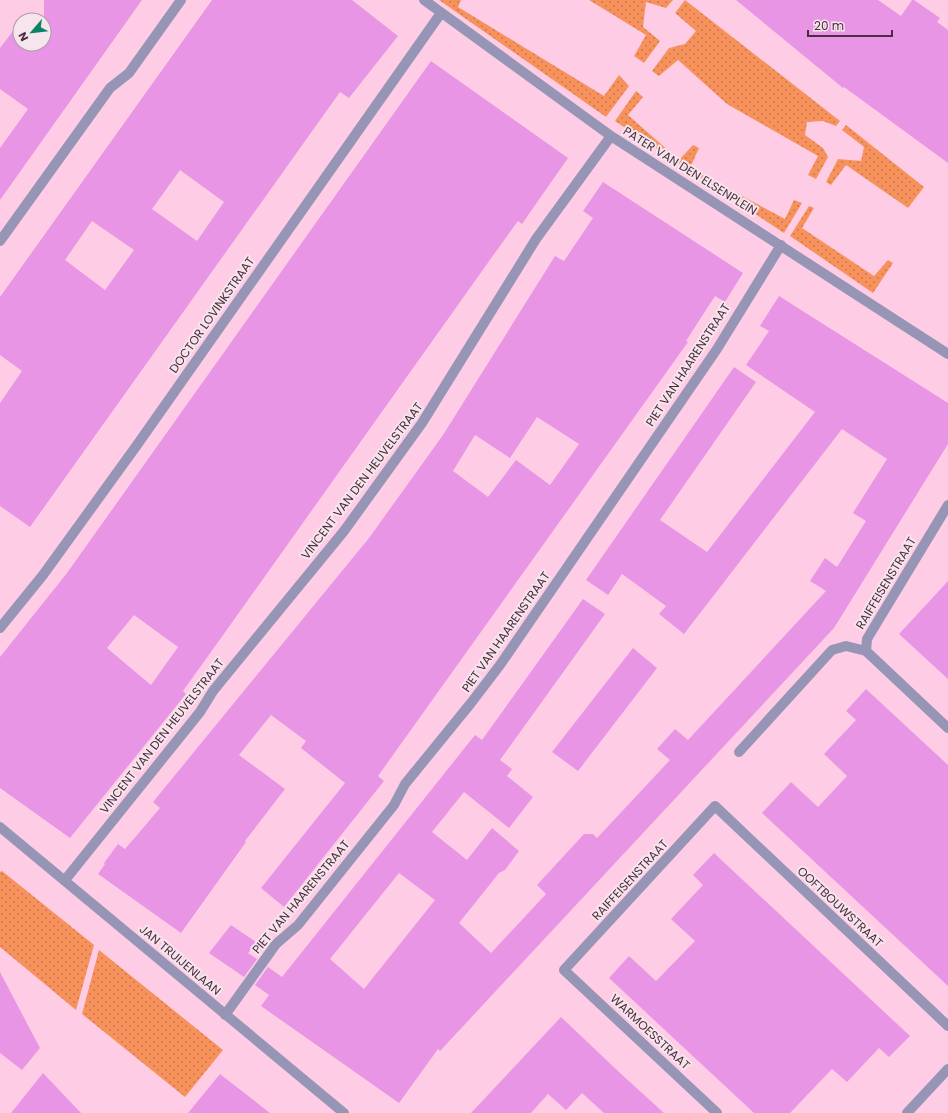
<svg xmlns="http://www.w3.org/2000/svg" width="948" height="1113" font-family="Poppins,sans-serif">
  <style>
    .grass { fill: url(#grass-dots) }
    .building { fill: #e895e5; fill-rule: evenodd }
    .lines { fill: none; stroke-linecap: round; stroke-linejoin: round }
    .minor { stroke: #9795b5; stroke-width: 10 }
    .labels { text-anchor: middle; stroke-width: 4; stroke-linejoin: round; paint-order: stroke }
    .street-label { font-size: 12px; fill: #4c2d3d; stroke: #f6e5ed }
  </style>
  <defs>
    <pattern id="grass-dots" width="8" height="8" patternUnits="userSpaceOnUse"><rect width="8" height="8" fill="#f7925c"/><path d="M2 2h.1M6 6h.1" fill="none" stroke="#ca784d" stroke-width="1.8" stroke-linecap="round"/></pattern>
  </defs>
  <rect width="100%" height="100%" fill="#fecde5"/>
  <path class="grass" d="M 439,0 L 461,0 L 458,7 L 604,96 L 619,75 L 629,86 L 606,117 Z
    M 589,0 L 673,0 L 666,8 L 646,2 L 643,27 L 660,41 L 644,63 L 634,56 L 646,35 Z
    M 685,0 L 840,121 L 836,126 L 823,121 L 807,122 L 805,135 L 823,148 L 828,157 L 816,179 L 808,175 L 818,156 L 727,104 L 678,60 L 659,76 L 652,71 L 669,48 L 685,44 L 696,31 L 675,13 Z
    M 636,91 L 643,97 L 628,115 L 679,160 L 693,145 L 699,148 L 690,168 L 785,219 L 794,200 L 802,203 L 784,233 L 615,121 Z
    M 846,125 L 924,187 L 908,208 L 846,165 L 831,185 L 826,182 L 838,159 L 861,161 L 864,147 L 842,130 Z
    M 809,206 L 814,208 L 802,228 L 874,276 L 888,260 L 893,263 L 873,293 L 790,236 Z
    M 2,871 L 94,945 L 76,1010 L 0,947 L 0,872 Z
    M 99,950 L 223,1050 L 185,1097 L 82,1014 Z"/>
  <path class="building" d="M 44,0 L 142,0 L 0,200 L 0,148 L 28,109 L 0,89 L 0,48 L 19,23 L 20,44 L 44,44 Z
    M 212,0 L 352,0 L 398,36 L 349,98 L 340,92 L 30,527 L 0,506 L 0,403 L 22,371 L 0,355 L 0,297 ZM 180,170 L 224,202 L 197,241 L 152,209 ZM 92,221 L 134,250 L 105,290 L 65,260 Z
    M 736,0 L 878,0 L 901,16 L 912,0 L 914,0 L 940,18 L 937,22 L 948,30 L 948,163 L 844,87 L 843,88 Z
    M 431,61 L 568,158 L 522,224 L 518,221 L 497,250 L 226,631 L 183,691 L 186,694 L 70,838 L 0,788 L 0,657 L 67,573 ZM 134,615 L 178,647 L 151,685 L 107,648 Z
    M 603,182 L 743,273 L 725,302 L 715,296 L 686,341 L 688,342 L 378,776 L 384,781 L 284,907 L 261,888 L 345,783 L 301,748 L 306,741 L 271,715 L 239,755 L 285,789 L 245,841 L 246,842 L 181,933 L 98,874 L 105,864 L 104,863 L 118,844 L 125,849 L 160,808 L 153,802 L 369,538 L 443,435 L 555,256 L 564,261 L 593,218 L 583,211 ZM 537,417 L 579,444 L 550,485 L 516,460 L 488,497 L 453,471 L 475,435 L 510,458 Z
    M 779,296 L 948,403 L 948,444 L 834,628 L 440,1051 L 438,1049 L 399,1103 L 261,1006 L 269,995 L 255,985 L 268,967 L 282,977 L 475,735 L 482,740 L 583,599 L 605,614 L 500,760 L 512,769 L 507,776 L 533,797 L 509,828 L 464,792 L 432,832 L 467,860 L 492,828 L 519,851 L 505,870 L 499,873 L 459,923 L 491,953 L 546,894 L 537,885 L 584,834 L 593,834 L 597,838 L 670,760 L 657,749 L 675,729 L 688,740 L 826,591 L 810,581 L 825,558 L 837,567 L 866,521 L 853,513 L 887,459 L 842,429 L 684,634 L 659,614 L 666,606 L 622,574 L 608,595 L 586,580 L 734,367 L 756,382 L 660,520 L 707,552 L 815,412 L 746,365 L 769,331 L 760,326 ZM 399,873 L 435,900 L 364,989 L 330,959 Z
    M 948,581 L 948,679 L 899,634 Z
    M 633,648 L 657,668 L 578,771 L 552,752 Z
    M 866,689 L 948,765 L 948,986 L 762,813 L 791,782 L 818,807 L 847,776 L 824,754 L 856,720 L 846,711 Z
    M 714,853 L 910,1036 L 889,1057 L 879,1048 L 847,1082 L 832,1069 L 790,1113 L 754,1113 L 609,978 L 629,956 L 656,981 L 695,941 L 671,919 L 703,885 L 693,875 Z
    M 231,925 L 256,942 L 248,953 L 257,959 L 244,977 L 209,953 Z
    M 0,972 L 40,1048 L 22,1070 L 0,1053 Z
    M 561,1017 L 619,1072 L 664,1113 L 604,1113 L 582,1093 L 566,1110 L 548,1094 L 531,1113 L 471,1113 Z
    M 43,1073 L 81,1113 L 11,1113 Z
    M 220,1074 L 270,1113 L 188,1113 Z"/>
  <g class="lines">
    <path class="minor" d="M 424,0 L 611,136 L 948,354
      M 0,241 L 110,88 L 129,73 L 181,0
      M 0,628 L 43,575 L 137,445 L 441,13
      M 866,651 L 948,728
      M 739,752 L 832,650 L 846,646 L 866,651 L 867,639 L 948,505
      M 0,827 L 344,1113
      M 65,880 L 200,712 L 213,691 L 344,531 L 422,423 L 536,239 L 611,136
      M 225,1015 L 276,944 L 298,925 L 394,805 L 405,784 L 471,703 L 500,665 L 717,349 L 781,245
      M 717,1113 L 564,970 L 715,806 L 948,1026
      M 907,1113 L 948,1069"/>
  </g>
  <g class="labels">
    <g class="street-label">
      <text transform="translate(690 171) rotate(32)" y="4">PATER VAN DEN ELSENPLEIN</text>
      <text transform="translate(212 315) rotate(-55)" y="4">DOCTOR LOVINKSTRAAT</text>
      <text transform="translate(688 365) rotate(-57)" y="4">PIET VAN HAARENSTRAAT</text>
      <text transform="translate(362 481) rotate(-53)" y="4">VINCENT VAN DEN HEUVELSTRAAT</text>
      <text transform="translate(886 583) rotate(-59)" y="4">RAIFFEISENSTRAAT</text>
      <text transform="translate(506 632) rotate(-55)" y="4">PIET VAN HAARENSTRAAT</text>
      <text transform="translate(162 736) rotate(-52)" y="4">VINCENT VAN DEN HEUVELSTRAAT</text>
      <text transform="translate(630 880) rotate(-47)" y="4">RAIFFEISENSTRAAT</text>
      <text transform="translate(301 897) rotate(-50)" y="4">PIET VAN HAARENSTRAAT</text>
      <text transform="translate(840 907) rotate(43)" y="4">OOFTBOUWSTRAAT</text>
      <text transform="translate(180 960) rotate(40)" y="4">JAN TRUIJENLAAN</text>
      <text transform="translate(650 1032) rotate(43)" y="4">WARMOESSTRAAT</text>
    </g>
  </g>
  <g transform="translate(32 32) rotate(242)"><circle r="19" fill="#f6e5ed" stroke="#b29ba7"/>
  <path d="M0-3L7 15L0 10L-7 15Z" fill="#0c8464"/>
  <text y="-6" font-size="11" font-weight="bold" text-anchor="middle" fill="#4c2d3d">N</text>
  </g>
  <path d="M808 30v6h84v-6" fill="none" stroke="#4c2d3d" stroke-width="2"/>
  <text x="814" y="30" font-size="12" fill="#4c2d3d" stroke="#f6e5ed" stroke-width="3" paint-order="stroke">20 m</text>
</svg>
